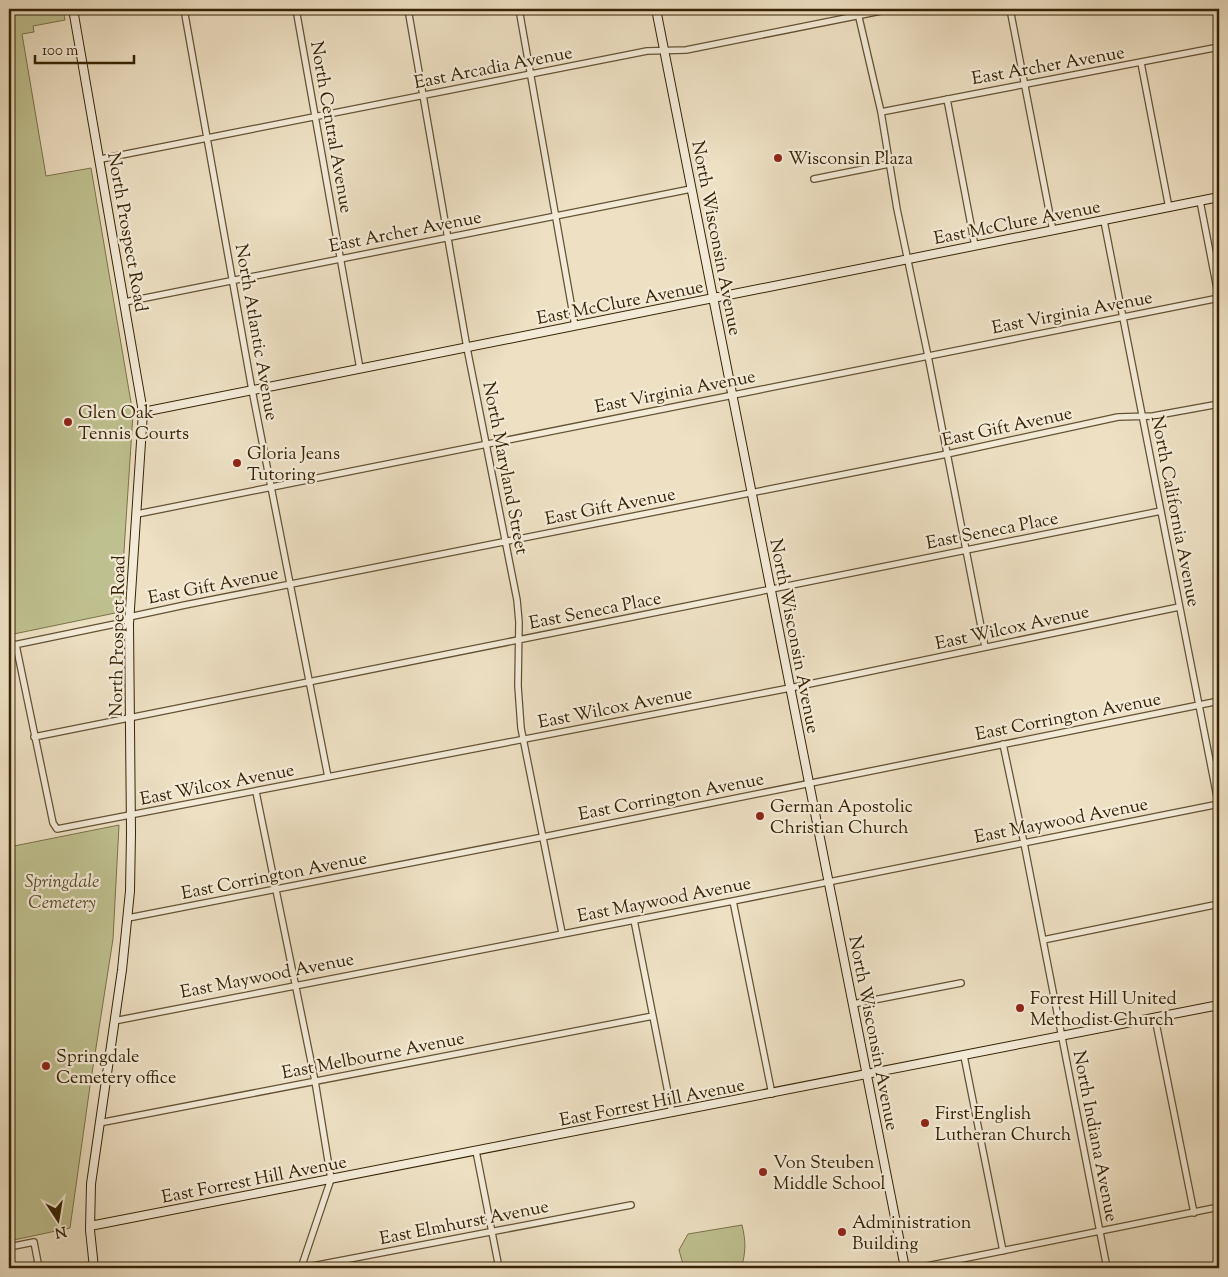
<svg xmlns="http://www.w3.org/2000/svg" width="1228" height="1277" font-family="'Sorts Mill Goudy',serif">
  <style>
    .green { fill: #bfc08f; stroke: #7b7249 }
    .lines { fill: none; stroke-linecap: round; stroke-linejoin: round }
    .street-casing { stroke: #645233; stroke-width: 8 }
    .secondary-casing { stroke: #372303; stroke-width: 10 }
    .street { stroke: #f3ebd8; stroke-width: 5.5 }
    .secondary { stroke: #f3ebd8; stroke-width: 8 }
    .poi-dot { fill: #8f2418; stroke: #f3ebd8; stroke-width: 2 }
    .labels { text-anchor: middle; stroke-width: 4.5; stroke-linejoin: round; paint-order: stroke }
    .street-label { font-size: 18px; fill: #372303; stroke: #f3ebd8 }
    .poi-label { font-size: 18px; fill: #372303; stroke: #f3ebd8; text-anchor: start }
    .park-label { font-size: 18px; font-style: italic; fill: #594a26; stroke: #f3ebd8 }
  </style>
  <rect width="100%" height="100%" fill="#ede0c3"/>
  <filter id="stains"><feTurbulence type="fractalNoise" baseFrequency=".004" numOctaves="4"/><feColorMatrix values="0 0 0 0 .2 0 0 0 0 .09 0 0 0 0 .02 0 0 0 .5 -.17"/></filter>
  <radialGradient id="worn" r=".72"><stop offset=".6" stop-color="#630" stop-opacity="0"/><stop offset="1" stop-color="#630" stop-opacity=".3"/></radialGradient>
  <path class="green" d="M 9,9 L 63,9 L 65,20 L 33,26 L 34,32 L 22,34 L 46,176 L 91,168 L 133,414 L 120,612 L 9,635 Z
    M 119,825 L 113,939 L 90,1086 L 70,1228 L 9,1241 L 9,847 Z
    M 742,1225 C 746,1241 746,1253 741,1268 L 684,1268 L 679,1250 L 688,1234 Z"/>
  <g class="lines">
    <defs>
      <path id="street" d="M 184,9 L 252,390 L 328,777
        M 296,9 L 360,369
        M 408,9 L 467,348 L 517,600 L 519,622 L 518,686 L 521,728 L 562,933
        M 519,9 L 575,326
        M 857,9 L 881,112 L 897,209 L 928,356 L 985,647
        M 1010,9 L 1053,231
        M 1141,63 L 1169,208
        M 947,99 L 975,246
        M 881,112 L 1219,47
        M 101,159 L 647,51 L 686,50 L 891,9
        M 814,179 L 889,164
        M 1200,201 L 1219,299
        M 1104,221 L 1219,807
        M 125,302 L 691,189
        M 137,514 L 1219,298
        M 16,645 L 53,823 L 57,829 L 790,688 L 1179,607
        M 9,646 L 120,623 L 129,617 L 185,605 L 947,454 L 1118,417 L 1153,416 L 1219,404
        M 34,737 L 1161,511
        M 1003,744 L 1024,843 L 1107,1268
        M 256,792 L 315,1081 L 331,1179 L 301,1268
        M 733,901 L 772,1094
        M 128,918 L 543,837 L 1219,701
        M 634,920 L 672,1113
        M 1043,940 L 1219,904
        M 853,1004 L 961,983
        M 1155,1018 L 1194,1213
        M 114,1021 L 733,901 L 1219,804
        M 964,1056 L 1003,1251
        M 99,1123 L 653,1016
        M 476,1151 L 499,1268
        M 9,1247 L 34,1242 L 39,1268
        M 302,1268 L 631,1205
        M 917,1268 L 1219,1207"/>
      <path id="secondary" d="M 73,9 L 143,412 L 129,624 L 131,833 L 130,891 L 122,970 L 91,1184 L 90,1230 L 94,1268
        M 656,9 L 905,1268
        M 143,412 L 1219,197
        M 90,1226 L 1219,1005"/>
    </defs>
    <use href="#street" class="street-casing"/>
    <use href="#secondary" class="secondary-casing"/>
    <use href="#street" class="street"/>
    <use href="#secondary" class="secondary"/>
  </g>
  <g class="poi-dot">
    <circle cx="778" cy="158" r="5"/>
    <circle cx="68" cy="422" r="5"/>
    <circle cx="237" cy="463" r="5"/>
    <circle cx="760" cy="816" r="5"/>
    <circle cx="1020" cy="1008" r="5"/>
    <circle cx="46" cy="1066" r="5"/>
    <circle cx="925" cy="1123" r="5"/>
    <circle cx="763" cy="1172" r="5"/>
    <circle cx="842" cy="1232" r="5"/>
  </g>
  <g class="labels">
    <g class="street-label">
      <text transform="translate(1048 65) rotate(-10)" y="6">East Archer Avenue</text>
      <text transform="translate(493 67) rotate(-11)" y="6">East Arcadia Avenue</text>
      <text transform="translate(332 127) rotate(80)" y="6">North Central Avenue</text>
      <text transform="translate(1017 222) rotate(-11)" y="6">East McClure Avenue</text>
      <text transform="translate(405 231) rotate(-11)" y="6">East Archer Avenue</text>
      <text transform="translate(128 232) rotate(80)" y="6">North Prospect Road</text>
      <text transform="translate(717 238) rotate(79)" y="6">North Wisconsin Avenue</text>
      <text transform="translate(620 302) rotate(-11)" y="6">East McClure Avenue</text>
      <text transform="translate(1072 312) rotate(-11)" y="6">East Virginia Avenue</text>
      <text transform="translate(257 332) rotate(80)" y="6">North Atlantic Avenue</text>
      <text transform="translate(675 391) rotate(-11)" y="6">East Virginia Avenue</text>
      <text transform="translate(1007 426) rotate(-12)" y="6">East Gift Avenue</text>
      <text transform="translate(506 468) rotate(79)" y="6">North Maryland Street</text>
      <text transform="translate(610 506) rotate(-11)" y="6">East Gift Avenue</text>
      <text transform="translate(1176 511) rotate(79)" y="6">North California Avenue</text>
      <text transform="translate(992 530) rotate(-11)" y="6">East Seneca Place</text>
      <text transform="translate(213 585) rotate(-11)" y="6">East Gift Avenue</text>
      <text transform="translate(595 610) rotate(-11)" y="6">East Seneca Place</text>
      <text transform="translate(1012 627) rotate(-12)" y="6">East Wilcox Avenue</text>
      <text transform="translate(117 636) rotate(-89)" y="6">North Prospect Road</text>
      <text transform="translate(795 636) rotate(79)" y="6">North Wisconsin Avenue</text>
      <text transform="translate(615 707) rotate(-11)" y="6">East Wilcox Avenue</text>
      <text transform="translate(1068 716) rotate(-11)" y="6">East Corrington Avenue</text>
      <text transform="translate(217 784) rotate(-11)" y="6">East Wilcox Avenue</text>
      <text transform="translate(671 796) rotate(-11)" y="6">East Corrington Avenue</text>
      <text transform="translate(1061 820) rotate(-11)" y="6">East Maywood Avenue</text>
      <text transform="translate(274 875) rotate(-11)" y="6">East Corrington Avenue</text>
      <text transform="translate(664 899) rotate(-11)" y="6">East Maywood Avenue</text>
      <text transform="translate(267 975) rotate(-11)" y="6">East Maywood Avenue</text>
      <text transform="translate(874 1033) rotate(79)" y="6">North Wisconsin Avenue</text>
      <text transform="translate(373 1055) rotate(-11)" y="6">East Melbourne Avenue</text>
      <text transform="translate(652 1102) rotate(-11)" y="6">East Forrest Hill Avenue</text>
      <text transform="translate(1096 1136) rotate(79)" y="6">North Indiana Avenue</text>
      <text transform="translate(254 1179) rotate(-11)" y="6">East Forrest Hill Avenue</text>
      <text transform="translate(464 1222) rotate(-11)" y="6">East Elmhurst Avenue</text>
    </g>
    <g class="poi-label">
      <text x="788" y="164">Wisconsin Plaza</text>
      <text x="78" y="418">Glen Oak<tspan x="78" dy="21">Tennis Courts</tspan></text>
      <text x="247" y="459">Gloria Jeans<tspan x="247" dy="21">Tutoring</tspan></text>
      <text x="770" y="812">German Apostolic<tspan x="770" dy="21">Christian Church</tspan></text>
      <text x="1030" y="1004">Forrest Hill United<tspan x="1030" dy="21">Methodist Church</tspan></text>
      <text x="56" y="1062">Springdale<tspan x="56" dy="21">Cemetery office</tspan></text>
      <text x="935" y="1119">First English<tspan x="935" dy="21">Lutheran Church</tspan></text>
      <text x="773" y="1168">Von Steuben<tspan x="773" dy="21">Middle School</tspan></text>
      <text x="852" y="1228">Administration<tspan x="852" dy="21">Building</tspan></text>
    </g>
    <g class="park-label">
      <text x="62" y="887">Springdale<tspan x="62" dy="21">Cemetery</tspan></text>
    </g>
  </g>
  <rect width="1228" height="1277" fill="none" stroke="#ede0c3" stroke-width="30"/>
  <rect x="10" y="10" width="1208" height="1257" fill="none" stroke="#372303" stroke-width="2.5"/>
  <rect x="15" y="15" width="1198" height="1247" fill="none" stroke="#372303"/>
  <g transform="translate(58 1220) rotate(168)" stroke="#f3ebd8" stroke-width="4" paint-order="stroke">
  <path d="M0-4L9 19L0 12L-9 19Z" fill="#372303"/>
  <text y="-8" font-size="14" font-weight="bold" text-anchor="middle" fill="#372303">N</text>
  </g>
  <path d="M35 55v8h99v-8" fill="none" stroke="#372303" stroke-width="2.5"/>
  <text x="42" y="55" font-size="15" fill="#372303" stroke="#f3ebd8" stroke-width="4" paint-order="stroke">100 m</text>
  <rect width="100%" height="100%" filter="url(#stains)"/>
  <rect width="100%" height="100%" fill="url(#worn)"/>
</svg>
